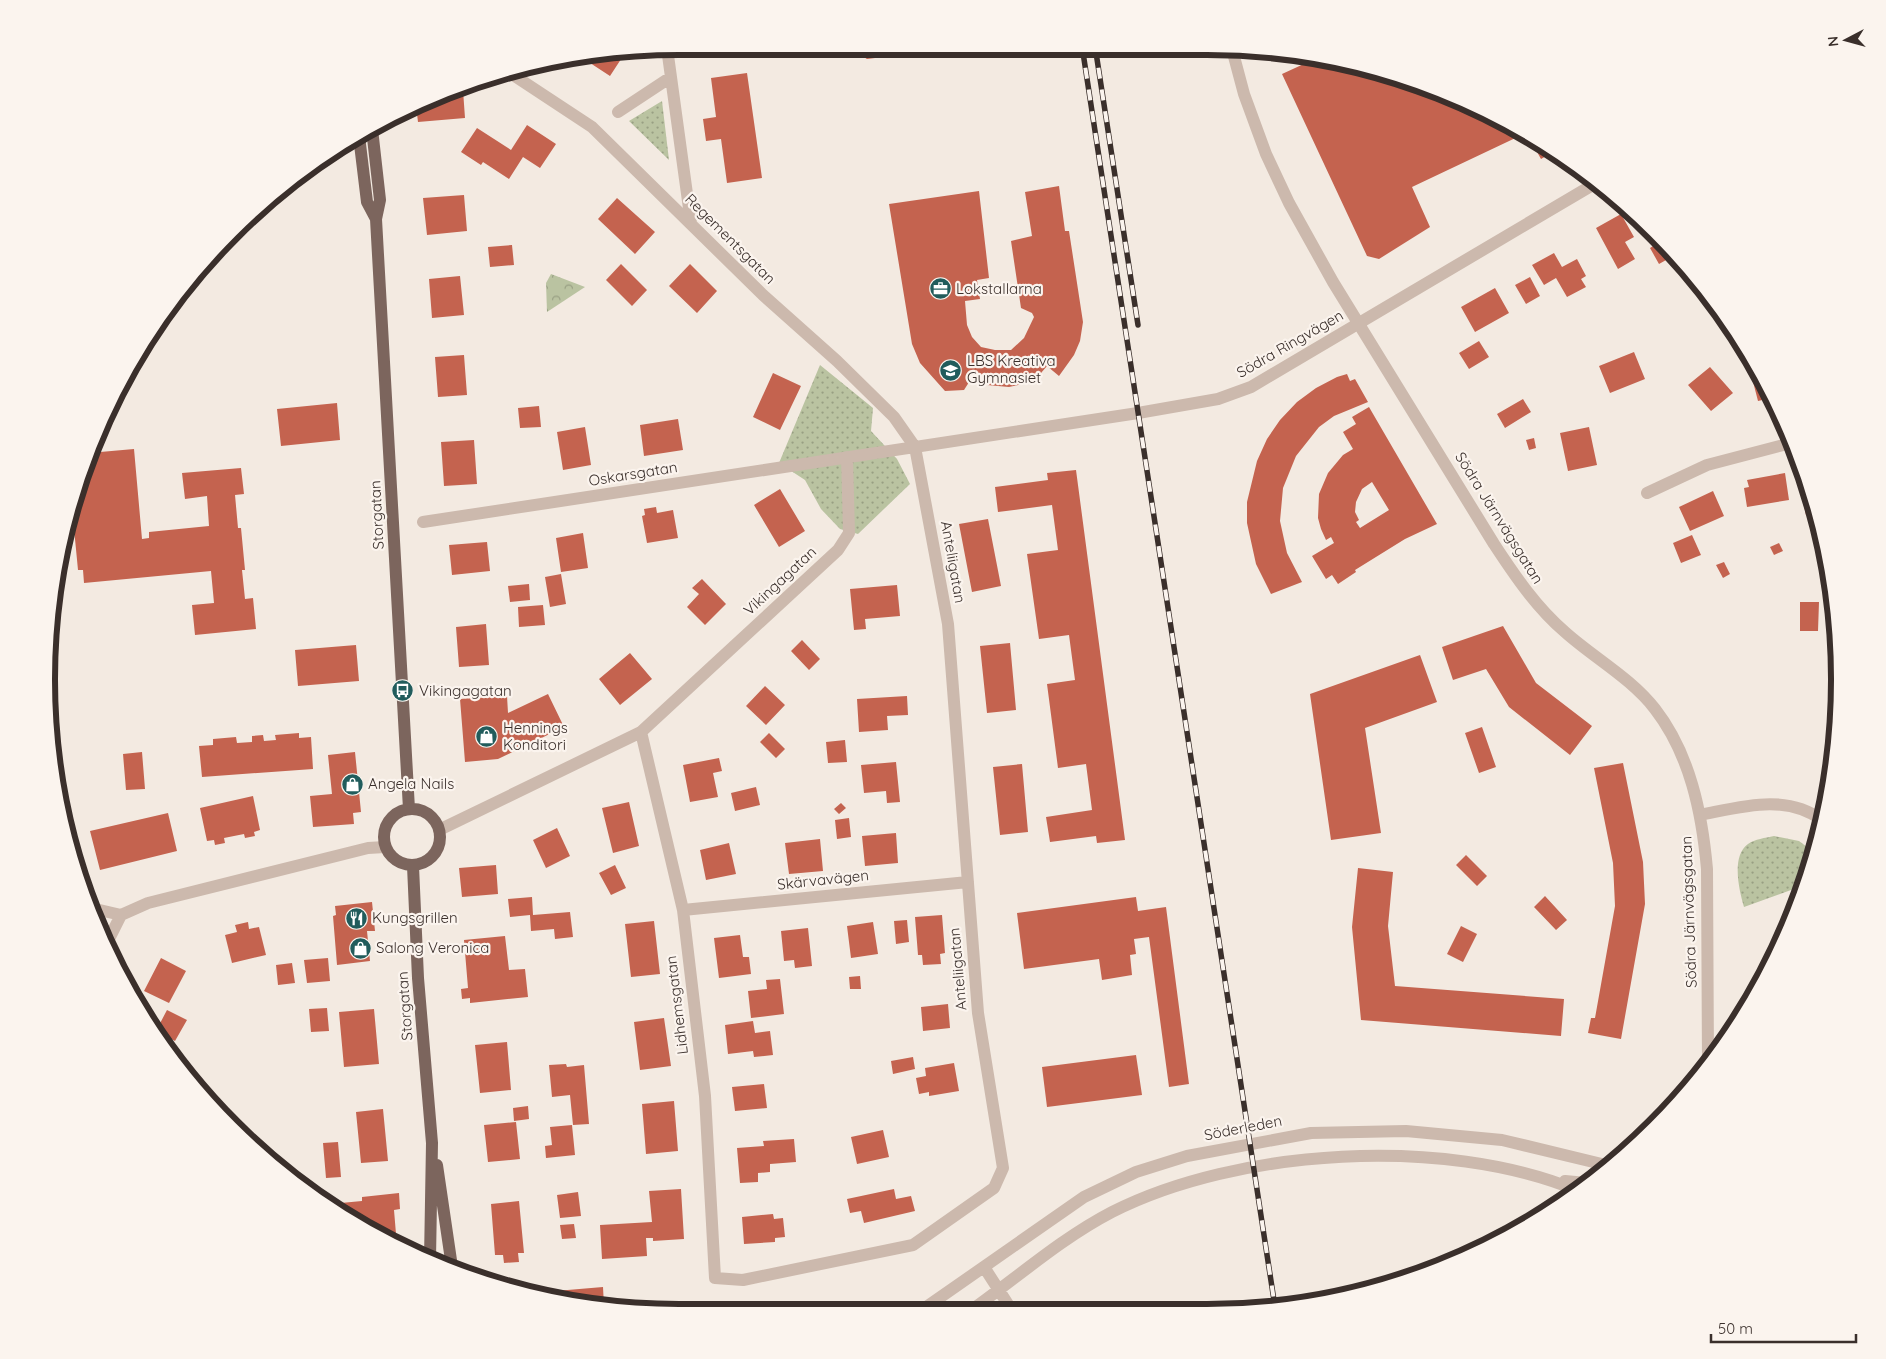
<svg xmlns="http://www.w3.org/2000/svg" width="1886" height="1359" font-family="Quicksand,sans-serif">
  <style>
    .grass { fill: url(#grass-dots) }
    .park { fill: url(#park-crowns) }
    .building { fill: #c4634f; fill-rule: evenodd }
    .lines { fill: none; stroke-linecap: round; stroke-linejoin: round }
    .minor { stroke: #ccb9ad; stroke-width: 12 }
    .major { stroke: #7c655d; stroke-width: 12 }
    .rail-casing { stroke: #3a2f2b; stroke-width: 5.5 }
    .rail { stroke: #fbf4ee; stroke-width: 4; stroke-dasharray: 11; stroke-linecap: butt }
    .labels { text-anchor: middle; stroke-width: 4.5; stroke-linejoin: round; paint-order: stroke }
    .street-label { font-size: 15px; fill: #3a2f2b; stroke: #fbf4ee }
    .poi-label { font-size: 15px; fill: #3a2f2b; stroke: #fbf4ee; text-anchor: start }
    .rim { fill: none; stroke: #3a2f2b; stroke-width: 6 }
  </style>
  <defs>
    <pattern id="grass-dots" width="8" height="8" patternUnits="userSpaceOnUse" patternTransform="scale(1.25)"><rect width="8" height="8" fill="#bac3a1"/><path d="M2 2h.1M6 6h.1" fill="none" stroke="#989f83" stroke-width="1.8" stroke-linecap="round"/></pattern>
    <pattern id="park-crowns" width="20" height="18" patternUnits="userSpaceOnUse" patternTransform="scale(1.25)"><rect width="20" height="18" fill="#bac3a1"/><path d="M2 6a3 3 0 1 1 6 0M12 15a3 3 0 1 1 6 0" fill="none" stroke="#989f83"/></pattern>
  </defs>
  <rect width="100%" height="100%" fill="#f3eae1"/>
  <path class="grass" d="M 662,101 L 669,160 L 629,121 Z
    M 820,365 L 873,408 L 871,431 L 897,459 L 910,484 L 858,534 L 840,529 L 821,509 L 805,480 L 779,463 Z
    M 1774,836 L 1799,841 L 1815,853 L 1802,886 L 1744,907 C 1739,890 1731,856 1748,844 C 1755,839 1765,838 1774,836 Z"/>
  <path class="park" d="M 551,274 L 585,287 L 547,312 L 546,283 Z"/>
  <path class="building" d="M 846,46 L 890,46 L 883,57 L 867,59 Z
    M 625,53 L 610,76 L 584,59 L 623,54 Z
    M 1319,57 L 1330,58 L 1449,94 L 1526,133 L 1412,187 L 1430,227 L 1379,259 L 1367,256 L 1282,74 Z
    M 747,73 L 762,178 L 727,183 L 721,139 L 706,141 L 703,119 L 716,117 L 711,78 Z
    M 463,90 L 465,118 L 418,122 L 416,106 L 448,91 Z
    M 527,125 L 556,144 L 540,168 L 523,157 L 509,179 L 483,162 L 481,165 L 461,152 L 477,128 L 511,150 Z
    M 1527,134 L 1553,152 L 1541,159 Z
    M 1059,186 L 1065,231 L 1069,231 L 1083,322 L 1080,341 L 1074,355 L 1059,376 L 1047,366 L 1041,373 L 1022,384 L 1009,387 L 987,385 L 971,379 L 964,390 L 945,391 L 920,363 L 912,344 L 889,204 L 979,191 L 989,278 L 977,280 L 980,299 L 965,301 L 967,325 L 972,337 L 981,347 L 995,350 L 1011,350 L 1024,338 L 1034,317 L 1032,313 L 1021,308 L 1011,241 L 1032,236 L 1025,192 Z
    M 464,195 L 467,231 L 427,235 L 423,198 Z
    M 617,198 L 655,232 L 635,254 L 598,219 Z
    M 1621,214 L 1634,237 L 1625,242 L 1635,259 L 1618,269 L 1596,228 Z
    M 1661,241 L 1675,255 L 1659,264 L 1650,248 Z
    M 512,245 L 514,265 L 490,267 L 488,247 Z
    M 1554,253 L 1562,267 L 1577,259 L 1586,276 L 1581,279 L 1586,287 L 1567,297 L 1556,278 L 1544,285 L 1532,265 Z
    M 621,264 L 647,290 L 632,306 L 606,280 Z
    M 690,264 L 717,291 L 697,313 L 669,286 Z
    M 460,276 L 464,315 L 432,318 L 429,279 Z
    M 1530,277 L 1540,296 L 1526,304 L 1515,285 Z
    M 1495,288 L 1509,313 L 1475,332 L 1461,307 Z
    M 1479,341 L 1489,357 L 1469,369 L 1459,353 Z
    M 1634,352 L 1645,379 L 1610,393 L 1599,366 Z
    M 464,355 L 467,395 L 438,397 L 435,357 Z
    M 1710,367 L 1733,393 L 1711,411 L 1688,385 Z
    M 1758,369 L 1771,398 L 1758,401 L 1750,370 Z
    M 773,373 L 801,386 L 780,430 L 753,417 Z
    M 1347,374 L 1350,381 L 1355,379 L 1368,402 L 1334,416 L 1319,427 L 1296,456 L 1283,488 L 1280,521 L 1287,553 L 1302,582 L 1271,594 L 1256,564 L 1247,523 L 1247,502 L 1257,461 L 1267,439 L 1280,420 L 1297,402 L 1316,388 L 1337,377 Z
    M 1523,399 L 1531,412 L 1505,428 L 1497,414 Z
    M 337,403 L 340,440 L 281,446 L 277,409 Z
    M 539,406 L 541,427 L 520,428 L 518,408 Z
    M 1369,407 L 1437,524 L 1405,539 L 1355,570 L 1356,572 L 1338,584 L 1332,575 L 1326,579 L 1312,556 L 1334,543 L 1331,537 L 1326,540 L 1321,529 L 1318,518 L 1319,494 L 1328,473 L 1343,455 L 1353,449 L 1343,432 L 1356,424 L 1352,417 ZM 1372,482 L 1389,510 L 1360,528 L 1356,522 L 1359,520 L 1355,512 L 1356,502 L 1362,489 Z
    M 678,419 L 683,450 L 644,456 L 640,425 Z
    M 585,427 L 591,465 L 563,470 L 557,432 Z
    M 1589,427 L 1597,465 L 1568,471 L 1560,433 Z
    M 1534,438 L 1536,448 L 1529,450 L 1526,440 Z
    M 474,440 L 477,484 L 444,486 L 441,442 Z
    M 134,449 L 142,539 L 149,538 L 149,532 L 209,526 L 207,496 L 185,499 L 182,473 L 241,468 L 244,494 L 235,495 L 238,528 L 241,528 L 245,570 L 242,570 L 245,599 L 253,598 L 256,629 L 195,635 L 192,605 L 214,603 L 211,571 L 84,583 L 83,570 L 78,570 L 72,508 L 80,476 L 89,453 Z
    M 1076,470 L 1125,840 L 1097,843 L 1096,836 L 1050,842 L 1046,817 L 1092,810 L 1086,764 L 1058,768 L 1047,684 L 1075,680 L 1069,635 L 1039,639 L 1027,554 L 1058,550 L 1052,505 L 998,512 L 995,487 L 1048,480 L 1047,473 Z
    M 1785,473 L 1789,500 L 1747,507 L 1744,488 L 1749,487 L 1747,480 Z
    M 780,489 L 805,531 L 779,547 L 754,505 Z
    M 1713,491 L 1724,516 L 1690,531 L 1679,507 Z
    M 1811,496 L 1815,513 L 1806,515 L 1802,498 Z
    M 656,507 L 657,513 L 673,510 L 678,538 L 647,543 L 642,516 L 645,515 L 644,509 Z
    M 988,519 L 1001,586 L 972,592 L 959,524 Z
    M 583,533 L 588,568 L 561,572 L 556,538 Z
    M 1692,535 L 1701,555 L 1681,563 L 1673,543 Z
    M 487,542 L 490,571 L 452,575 L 449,545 Z
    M 1779,543 L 1783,551 L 1774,555 L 1770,547 Z
    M 1724,562 L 1730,574 L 1723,578 L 1716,565 Z
    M 561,574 L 566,604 L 550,607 L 545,577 Z
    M 702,579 L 726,604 L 705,625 L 687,607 L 699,594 L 692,588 Z
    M 529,584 L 530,600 L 510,602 L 508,586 Z
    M 897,585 L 900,616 L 865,619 L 866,629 L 854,630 L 850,589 Z
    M 1800,602 L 1819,602 L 1818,631 L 1800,631 Z
    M 543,605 L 545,625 L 519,627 L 518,607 Z
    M 486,624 L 489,665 L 459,667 L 456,627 Z
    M 1503,626 L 1536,683 L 1592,726 L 1570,755 L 1509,707 L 1486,669 L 1453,680 L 1442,647 Z
    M 802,640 L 820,659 L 809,670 L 791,651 Z
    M 1010,643 L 1016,710 L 987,713 L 980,646 Z
    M 356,645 L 359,681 L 298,686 L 295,650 Z
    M 630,653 L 652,679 L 620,705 L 599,679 Z
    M 1420,655 L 1437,702 L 1365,728 L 1381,833 L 1331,840 L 1310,694 Z
    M 765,686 L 785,705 L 766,725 L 746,706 Z
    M 548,694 L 564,727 L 498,759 L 465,762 L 460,699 L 507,696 L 508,713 Z
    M 907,696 L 908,715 L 887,716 L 888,730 L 859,732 L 857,699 Z
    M 1482,727 L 1496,767 L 1479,773 L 1465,733 Z
    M 299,733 L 299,738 L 311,737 L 313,769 L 202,777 L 199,746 L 213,745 L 213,739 L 236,737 L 237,743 L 252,742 L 252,736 L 263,735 L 264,741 L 276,740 L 275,735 Z
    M 769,733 L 785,749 L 776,758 L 760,742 Z
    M 845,740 L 847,762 L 828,763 L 826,742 Z
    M 142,752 L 145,789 L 126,790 L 123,754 Z
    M 355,752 L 361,812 L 353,813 L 354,824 L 313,827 L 310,796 L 332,794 L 328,755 Z
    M 719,758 L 722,771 L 713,773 L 718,797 L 690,802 L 683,765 Z
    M 896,762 L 900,802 L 887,803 L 886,791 L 864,793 L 861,765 Z
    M 1623,763 L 1643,862 L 1645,904 L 1621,1039 L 1588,1033 L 1591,1018 L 1595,1018 L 1615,906 L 1613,863 L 1594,768 Z
    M 1022,764 L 1028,832 L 1000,835 L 993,767 Z
    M 756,787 L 760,805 L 735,811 L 731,793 Z
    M 253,796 L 260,830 L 254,832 L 255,836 L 245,838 L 244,834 L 224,838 L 225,843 L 215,845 L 214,840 L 207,841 L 200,808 Z
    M 629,802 L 639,846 L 613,853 L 602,808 Z
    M 841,803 L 846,808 L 839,814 L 834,809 Z
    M 168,813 L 177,851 L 100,870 L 90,831 Z
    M 849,818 L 851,837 L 837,839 L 835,820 Z
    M 557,828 L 570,856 L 546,868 L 533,840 Z
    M 896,833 L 898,863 L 865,866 L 862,836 Z
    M 820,839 L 823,871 L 789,874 L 785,843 Z
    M 729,843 L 736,874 L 706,880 L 700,850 Z
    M 1466,855 L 1487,876 L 1477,886 L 1456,865 Z
    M 496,865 L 498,894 L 462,897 L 459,868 Z
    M 615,865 L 626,888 L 611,895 L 599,873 Z
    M 1358,868 L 1393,872 L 1388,926 L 1395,986 L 1564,999 L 1561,1036 L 1361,1020 L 1352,927 Z
    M 1545,896 L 1567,920 L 1556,930 L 1534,907 Z
    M 532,897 L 533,915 L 570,912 L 573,937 L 555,939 L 554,929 L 531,931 L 530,915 L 510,917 L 508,899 Z
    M 1136,897 L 1138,911 L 1166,907 L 1189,1084 L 1169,1087 L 1149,937 L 1134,939 L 1136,954 L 1130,955 L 1132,975 L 1102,980 L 1099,959 L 1024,969 L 1017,913 Z
    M 372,902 L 375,931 L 367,931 L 370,961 L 337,965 L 333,916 L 336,915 L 335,906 Z
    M 942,915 L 945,953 L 940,954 L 941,964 L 923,965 L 922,955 L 918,955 L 915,917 Z
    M 907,920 L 909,942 L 896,944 L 894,921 Z
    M 654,921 L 660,974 L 631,977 L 625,924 Z
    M 248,922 L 249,929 L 259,927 L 266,955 L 232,963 L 225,935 L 237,932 L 235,925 Z
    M 873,922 L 878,954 L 851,958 L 847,926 Z
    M 1461,926 L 1477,934 L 1463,962 L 1447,954 Z
    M 808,928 L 812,966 L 795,968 L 794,960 L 784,961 L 781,931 Z
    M 740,935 L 743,957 L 749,957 L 751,974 L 719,978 L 714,938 Z
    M 505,936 L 509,970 L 525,969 L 528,997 L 470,1003 L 470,998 L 462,999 L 461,989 L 468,988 L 464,940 Z
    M 161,958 L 186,971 L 169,1003 L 144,991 Z
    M 328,958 L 330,981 L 307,983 L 304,960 Z
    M 292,963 L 295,983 L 278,985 L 276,965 Z
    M 860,976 L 861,989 L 850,989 L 849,977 Z
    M 780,979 L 784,1014 L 751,1018 L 748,991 L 767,989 L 766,980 Z
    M 948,1004 L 950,1028 L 923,1031 L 921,1007 Z
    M 327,1008 L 329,1031 L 311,1032 L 309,1009 Z
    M 374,1009 L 379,1064 L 344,1067 L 339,1012 Z
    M 167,1010 L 187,1020 L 175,1041 L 156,1031 Z
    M 664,1018 L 671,1066 L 640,1070 L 634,1022 Z
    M 753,1021 L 755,1033 L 770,1031 L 773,1055 L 754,1057 L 753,1051 L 728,1054 L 725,1025 Z
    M 507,1042 L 511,1090 L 480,1093 L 475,1045 Z
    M 1136,1055 L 1142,1095 L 1047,1107 L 1042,1067 Z
    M 913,1057 L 915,1069 L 893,1074 L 891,1061 Z
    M 954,1063 L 959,1091 L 929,1096 L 929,1092 L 919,1094 L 916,1078 L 926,1076 L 925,1068 Z
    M 566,1064 L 567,1067 L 584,1065 L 589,1124 L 573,1125 L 570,1095 L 552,1097 L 549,1065 Z
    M 764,1084 L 767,1108 L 735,1111 L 732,1087 Z
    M 674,1101 L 678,1151 L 646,1154 L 642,1104 Z
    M 528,1106 L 529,1119 L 514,1121 L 513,1108 Z
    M 383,1109 L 388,1161 L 361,1163 L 356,1112 Z
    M 516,1122 L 520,1159 L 488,1162 L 484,1125 Z
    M 572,1125 L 575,1155 L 546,1158 L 545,1146 L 552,1145 L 550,1127 Z
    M 883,1130 L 889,1157 L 857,1164 L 851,1137 Z
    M 794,1139 L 796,1162 L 770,1164 L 770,1172 L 758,1173 L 758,1182 L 740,1183 L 737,1148 L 764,1146 L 763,1141 Z
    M 338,1142 L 341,1177 L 326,1178 L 323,1143 Z
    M 681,1189 L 684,1239 L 653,1241 L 653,1238 L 646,1238 L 647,1256 L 602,1259 L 600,1225 L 652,1222 L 649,1191 Z
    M 894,1189 L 896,1199 L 911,1196 L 915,1211 L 864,1223 L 861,1211 L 850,1213 L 847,1199 Z
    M 578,1192 L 581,1216 L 560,1218 L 557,1195 Z
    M 399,1193 L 400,1209 L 394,1210 L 397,1246 L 330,1204 L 362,1201 L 362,1197 Z
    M 519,1201 L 524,1253 L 518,1253 L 519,1262 L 504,1263 L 503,1255 L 495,1255 L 491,1204 Z
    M 773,1214 L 774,1219 L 783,1218 L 785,1237 L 775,1238 L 775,1242 L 744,1244 L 742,1217 Z
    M 574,1224 L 576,1238 L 562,1239 L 560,1225 Z
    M 603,1287 L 604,1306 L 532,1294 L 532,1293 Z"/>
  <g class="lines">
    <path class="minor" d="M 667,48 L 691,223
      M 1232,49 L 1244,94 L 1266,154 L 1289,203 L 1333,282 L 1494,544 C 1515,576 1536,607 1565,632 C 1594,658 1631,678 1655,709 C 1690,754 1702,813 1707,869 L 1708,1066
      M 507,71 L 592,127 L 763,295 L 837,361 L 894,417 L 915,447 L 948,624 L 978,1013 L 1003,1168 L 994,1188 L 913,1245 L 743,1280 L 715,1278 L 705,1096 L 683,910 L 641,732
      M 618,112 L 671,77
      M 1647,493 L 1707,465 L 1791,443
      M 423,522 L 1138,413 L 1218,399 L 1251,387 L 1596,183
      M 1700,815 C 1741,807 1785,793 1822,820
      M 439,830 L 641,732 L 838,550 L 849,533 L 847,457
      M 91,908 L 121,915
      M 683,910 L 968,882
      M 106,945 L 121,915 L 148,903 L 368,848 L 385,847
      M 1565,1181 L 1586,1183
      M 984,1267 L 1011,1309
      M 973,1309 C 1019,1276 1062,1238 1112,1212 C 1238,1148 1445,1136 1576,1190
      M 922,1310 L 1084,1197 L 1136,1172 L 1187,1156 L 1311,1133 L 1406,1131 L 1502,1140 L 1610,1166"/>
    <path class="major" d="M 372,129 L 380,200 L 376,219 L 409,809
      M 359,136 L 367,202 L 376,219
      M384 837a28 28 0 1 1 56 0a28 28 0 1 1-56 0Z
      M 413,866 L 418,978 L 432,1143 L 430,1259
      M 437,1165 L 452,1267"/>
    <defs>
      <path id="rail" d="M 1082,46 L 1275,1307
        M 1095,46 L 1138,325"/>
    </defs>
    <use href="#rail" class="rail-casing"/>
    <use href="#rail" class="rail"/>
  </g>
  <defs>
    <symbol id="office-disc" viewBox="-11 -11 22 22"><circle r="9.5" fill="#215c5c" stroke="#fbf4ee"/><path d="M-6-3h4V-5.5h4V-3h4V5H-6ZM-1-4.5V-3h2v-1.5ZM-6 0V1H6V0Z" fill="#fff"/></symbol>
    <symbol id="school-disc" viewBox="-11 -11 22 22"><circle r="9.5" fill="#215c5c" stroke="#fbf4ee"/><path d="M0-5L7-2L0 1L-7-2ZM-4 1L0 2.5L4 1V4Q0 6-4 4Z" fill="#fff"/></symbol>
    <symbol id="bus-disc" viewBox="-11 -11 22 22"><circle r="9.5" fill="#215c5c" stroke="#fbf4ee"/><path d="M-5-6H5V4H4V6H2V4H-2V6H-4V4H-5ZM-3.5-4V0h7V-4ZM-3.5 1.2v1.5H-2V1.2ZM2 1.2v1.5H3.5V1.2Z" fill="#fff"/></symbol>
    <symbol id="shop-disc" viewBox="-11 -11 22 22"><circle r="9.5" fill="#215c5c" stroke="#fbf4ee"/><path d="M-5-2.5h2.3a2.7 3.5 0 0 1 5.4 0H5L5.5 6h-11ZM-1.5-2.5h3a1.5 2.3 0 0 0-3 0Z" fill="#fff"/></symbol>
    <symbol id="restaurant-disc" viewBox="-11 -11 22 22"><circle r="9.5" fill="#215c5c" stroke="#fbf4ee"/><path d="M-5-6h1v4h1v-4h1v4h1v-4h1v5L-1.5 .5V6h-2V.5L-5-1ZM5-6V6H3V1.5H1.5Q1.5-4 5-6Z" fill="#fff"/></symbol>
  </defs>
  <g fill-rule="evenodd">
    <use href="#office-disc" x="928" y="276" width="25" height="25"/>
    <use href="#school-disc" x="938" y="358" width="25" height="25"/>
    <use href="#bus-disc" x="390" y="678" width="25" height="25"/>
    <use href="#shop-disc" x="474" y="724" width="25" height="25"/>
    <use href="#shop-disc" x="340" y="772" width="25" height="25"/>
    <use href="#restaurant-disc" x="344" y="906" width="25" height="25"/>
    <use href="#shop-disc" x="348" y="936" width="25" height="25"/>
  </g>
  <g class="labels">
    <g class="street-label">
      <text transform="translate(730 239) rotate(45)" y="5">Regementsgatan</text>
      <text transform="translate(1290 344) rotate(-30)" y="5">Södra Ringvägen</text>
      <text transform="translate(633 474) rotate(-9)" y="5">Oskarsgatan</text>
      <text transform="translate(377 515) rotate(-93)" y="5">Storgatan</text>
      <text transform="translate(1499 518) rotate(58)" y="5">Södra Järnvägsgatan</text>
      <text transform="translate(953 562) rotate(80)" y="5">Anteliigatan</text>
      <text transform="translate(780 581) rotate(-43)" y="5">Vikingagatan</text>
      <text transform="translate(823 880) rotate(-6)" y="5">Skärvavägen</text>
      <text transform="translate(1689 912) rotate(-92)" y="5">Södra Järnvägsgatan</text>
      <text transform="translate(958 969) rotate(-95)" y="5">Anteliigatan</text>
      <text transform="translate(677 1005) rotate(-97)" y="5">Lidhemsgatan</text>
      <text transform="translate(405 1006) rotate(-94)" y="5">Storgatan</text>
      <text transform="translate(1243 1128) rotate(-11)" y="5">Söderleden</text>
    </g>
    <g class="poi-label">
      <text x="956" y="294">Lokstallarna</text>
      <text x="967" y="366">LBS Kreativa<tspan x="967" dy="17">Gymnasiet</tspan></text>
      <text x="419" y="696">Vikingagatan</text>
      <text x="503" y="733">Hennings<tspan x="503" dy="17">Konditori</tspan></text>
      <text x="368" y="789">Angela Nails</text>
      <text x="372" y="923">Kungsgrillen</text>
      <text x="376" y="953">Salong Veronica</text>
    </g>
  </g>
  <path d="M0 0H1886V1359H0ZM679 55H1207A624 624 0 0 1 1831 679V680A624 624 0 0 1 1207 1304H679A624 624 0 0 1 55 680V679A624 624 0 0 1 679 55Z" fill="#fbf4ee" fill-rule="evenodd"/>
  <path class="rim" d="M679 55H1207A624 624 0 0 1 1831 679V680A624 624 0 0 1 1207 1304H679A624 624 0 0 1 55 680V679A624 624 0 0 1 679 55Z"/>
  <g transform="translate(1846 40) rotate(264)" stroke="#fbf4ee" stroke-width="4" paint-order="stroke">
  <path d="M0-4L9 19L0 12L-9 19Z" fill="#3a2f2b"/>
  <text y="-8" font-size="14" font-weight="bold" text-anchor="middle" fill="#3a2f2b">N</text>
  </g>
  <path d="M1711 1334v8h145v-8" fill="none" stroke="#3a2f2b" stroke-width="2.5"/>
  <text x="1718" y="1334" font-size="15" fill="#3a2f2b" stroke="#fbf4ee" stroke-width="4" paint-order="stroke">50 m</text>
</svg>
